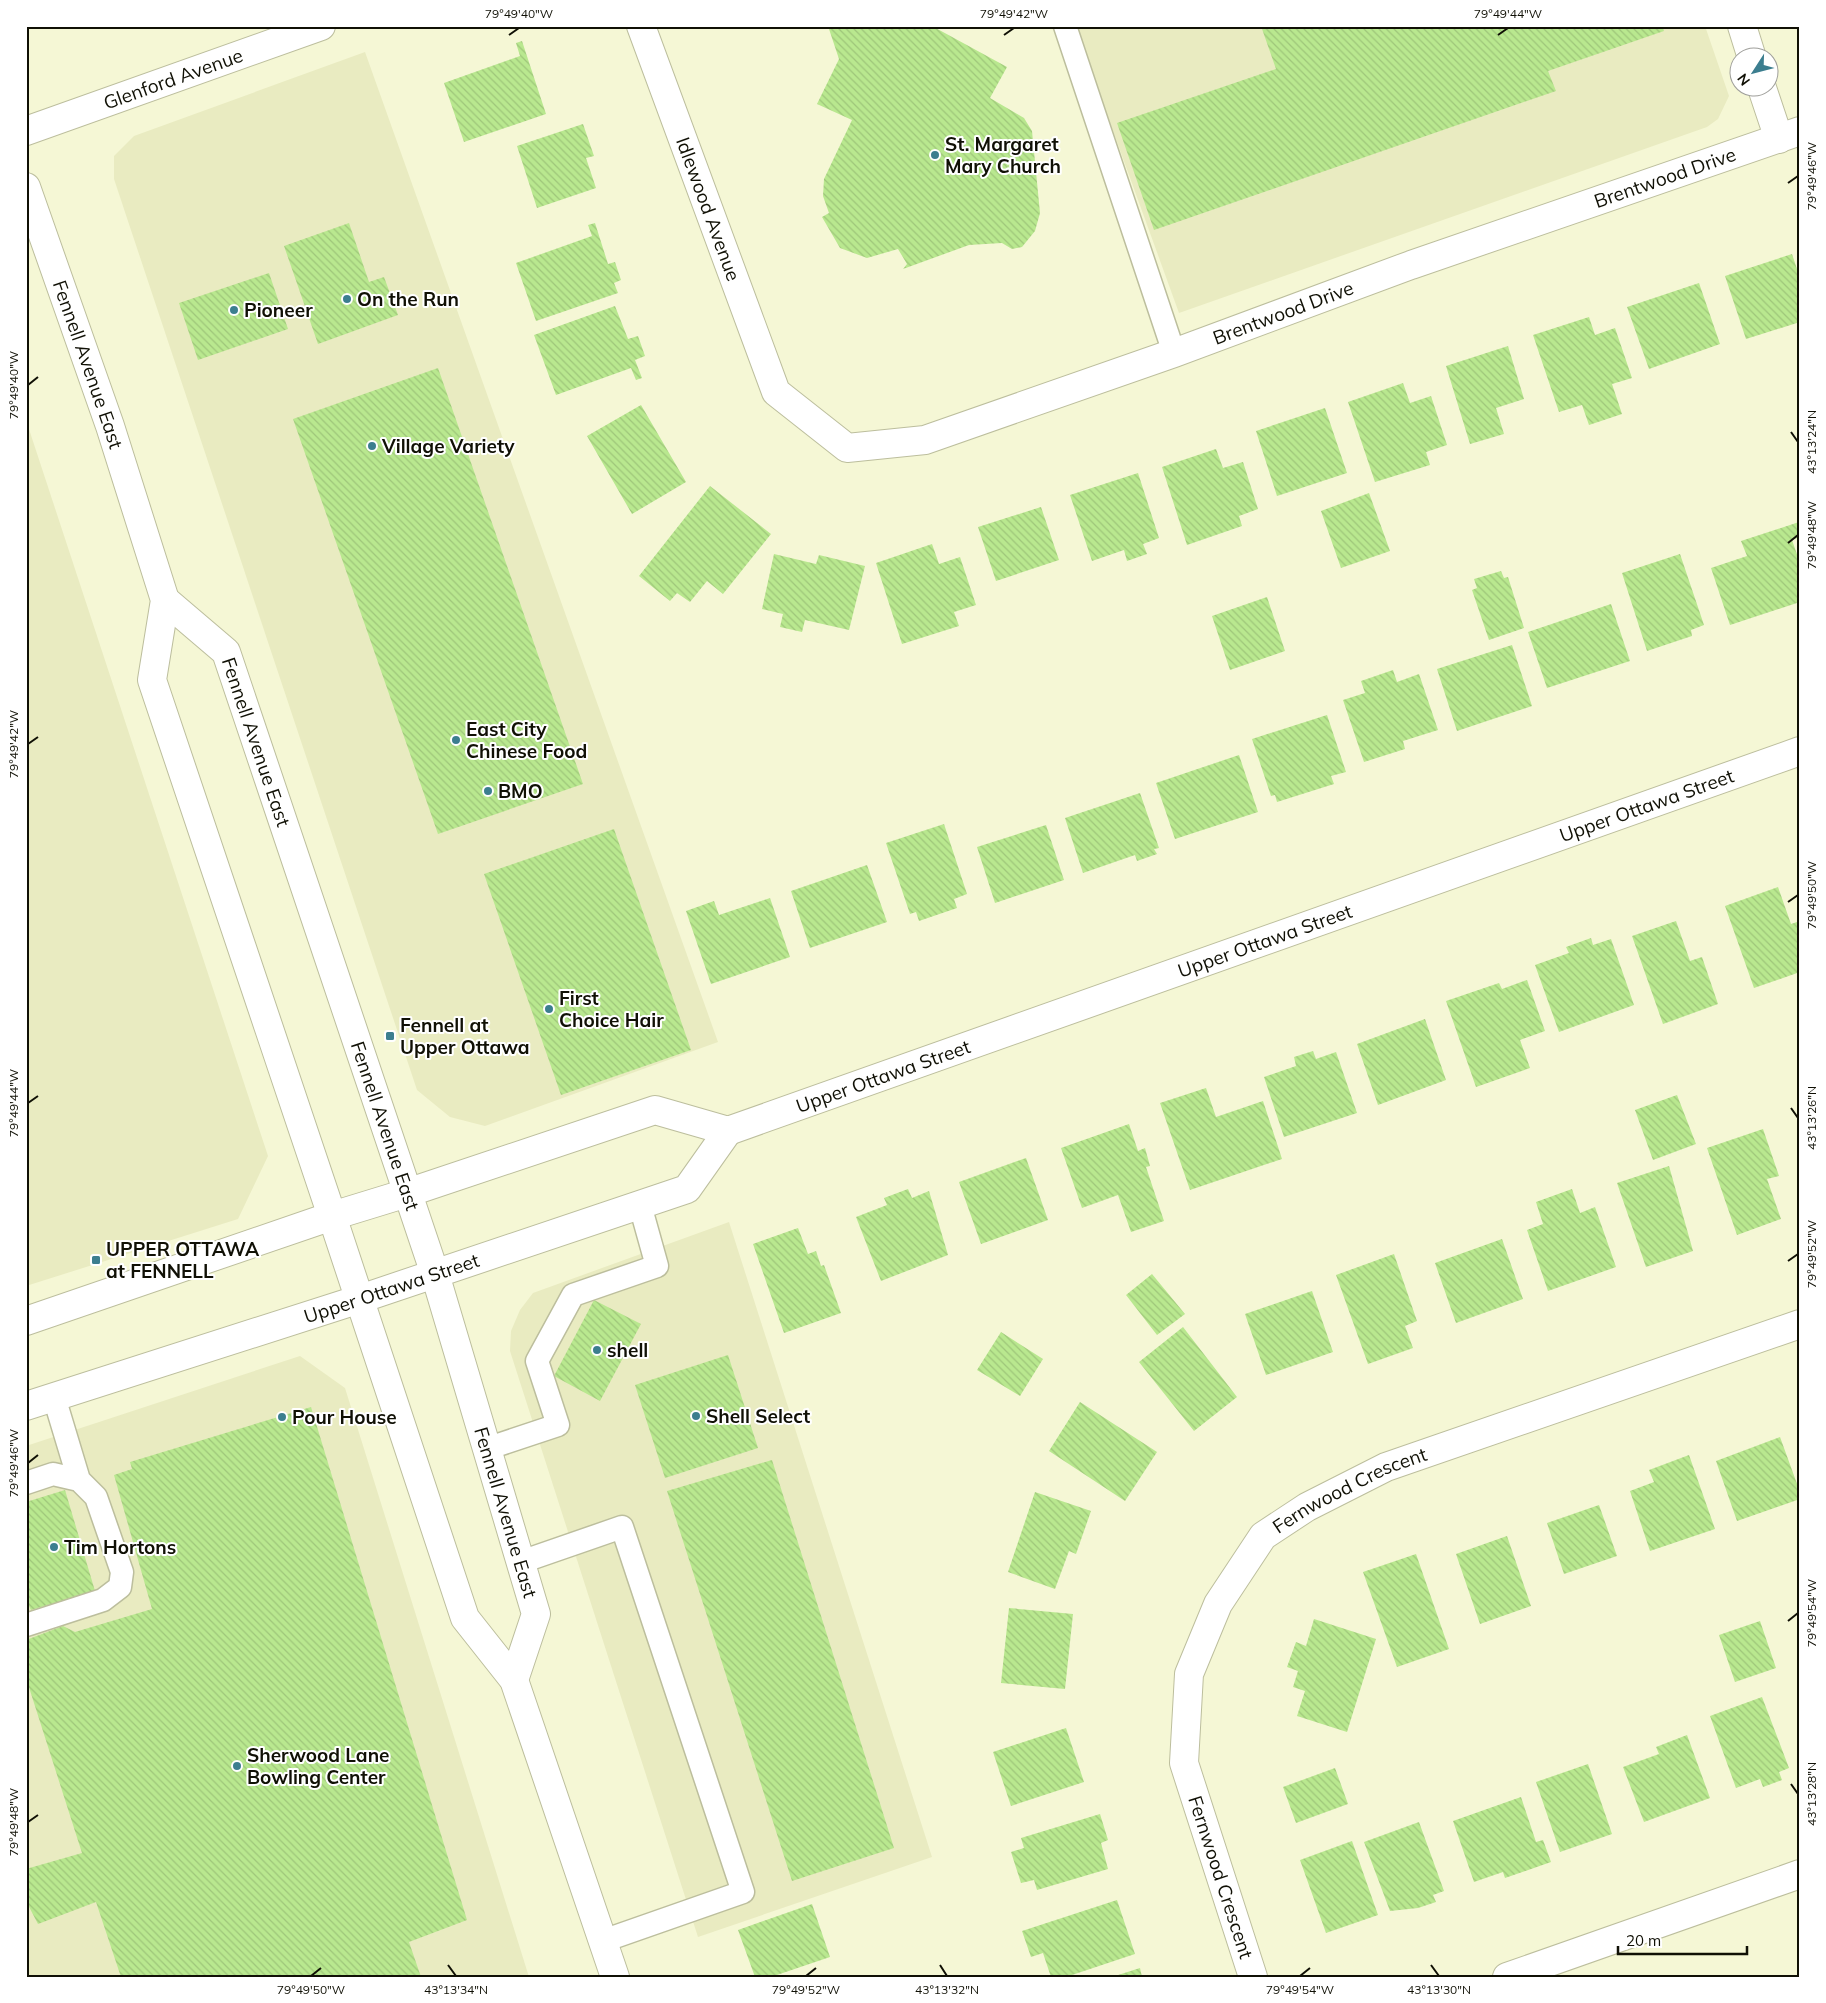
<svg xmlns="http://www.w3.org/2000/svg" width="1826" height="2003" font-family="Mulish,sans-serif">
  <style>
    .built { fill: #e9ebc1 }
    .building { fill: url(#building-back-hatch) }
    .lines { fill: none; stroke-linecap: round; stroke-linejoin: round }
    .lane-casing { stroke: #bcbe9d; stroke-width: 25 }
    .street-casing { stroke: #bcbe9d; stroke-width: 30 }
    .secondary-casing { stroke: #bcbe9d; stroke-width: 30 }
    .lane { stroke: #fff; stroke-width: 22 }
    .street { stroke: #fff; stroke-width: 28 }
    .secondary { stroke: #fff; stroke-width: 28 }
    .ticks { fill: none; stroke: #101005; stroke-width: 2 }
    .poi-dot { fill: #3c7e8f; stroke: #fff; stroke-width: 2 }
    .labels { text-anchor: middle; stroke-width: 4; stroke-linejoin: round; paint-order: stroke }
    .street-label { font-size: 19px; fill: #101005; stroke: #fff }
    .poi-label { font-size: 19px; font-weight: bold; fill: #101005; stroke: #fff; text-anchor: start }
    .neatline { fill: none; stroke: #101005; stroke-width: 2 }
    .ticks-label { font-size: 12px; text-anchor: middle; fill: #101005 }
  </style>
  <defs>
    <pattern id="building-back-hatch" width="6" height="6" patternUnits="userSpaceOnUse" patternTransform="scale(1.25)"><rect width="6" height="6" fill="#b9e88f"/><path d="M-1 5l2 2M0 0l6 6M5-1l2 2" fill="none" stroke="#9ec67a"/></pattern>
  </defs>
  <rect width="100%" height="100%" fill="#f5f7d5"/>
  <path class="built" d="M 1075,26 L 1705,26 L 1729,96 L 1718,119 L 1707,127 L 1179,313 Z
    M 365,52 L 718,1042 L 485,1126 L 450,1117 L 417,1090 L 114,179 L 114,156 L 134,136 Z
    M 26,420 L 268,1156 L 238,1219 L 26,1286 Z
    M 729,1222 L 932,1857 L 698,1937 L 510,1351 L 511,1331 L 520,1310 L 533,1293 Z
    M 300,1356 L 345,1388 L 529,1977 L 26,1977 L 26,1446 Z"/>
  <path class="building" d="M 828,26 L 932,26 L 1007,67 L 990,98 L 1024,118 L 1032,131 L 1040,213 L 1035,231 L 1022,247 L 1012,249 L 1002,243 L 969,245 L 903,269 L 907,264 L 898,249 L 867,258 L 840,248 L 822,217 L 829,213 L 823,196 L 824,179 L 852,120 L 817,104 L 839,59 Z
    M 1261,26 L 1385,26 L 1386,29 L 1393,26 L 1662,26 L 1664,31 L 1548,71 L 1556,91 L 1154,230 L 1117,123 L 1276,69 Z
    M 522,41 L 546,114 L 464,142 L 444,83 L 520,56 L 516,43 Z
    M 583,124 L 594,156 L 586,158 L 596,188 L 537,208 L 517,146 Z
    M 349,223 L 369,282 L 384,277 L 398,315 L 318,344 L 284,246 Z
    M 595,223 L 608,264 L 615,262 L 621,280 L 614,283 L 618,293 L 536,321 L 516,263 L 592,236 L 588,225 Z
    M 1792,254 L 1800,278 L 1800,322 L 1746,339 L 1725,276 Z
    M 269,273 L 288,329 L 198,360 L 179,303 Z
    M 1699,283 L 1720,344 L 1649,369 L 1627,307 Z
    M 615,306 L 628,339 L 638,336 L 645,356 L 635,360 L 642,378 L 636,380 L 631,368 L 556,395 L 534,335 Z
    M 1589,317 L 1595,335 L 1615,328 L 1632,378 L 1612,384 L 1622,414 L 1589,425 L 1582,405 L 1559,412 L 1533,335 Z
    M 1508,346 L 1524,399 L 1496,408 L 1504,434 L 1470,444 L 1446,366 Z
    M 438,368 L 583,784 L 438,834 L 293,419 Z
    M 1403,383 L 1410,403 L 1431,396 L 1447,445 L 1426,452 L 1430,465 L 1375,482 L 1348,402 Z
    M 641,405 L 686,482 L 632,514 L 587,436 Z
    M 1325,408 L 1347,473 L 1277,496 L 1256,431 Z
    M 1216,449 L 1223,468 L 1243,462 L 1258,509 L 1239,516 L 1242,526 L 1187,545 L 1162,467 Z
    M 1138,473 L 1159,538 L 1143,544 L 1147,554 L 1127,561 L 1124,550 L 1092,561 L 1070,495 Z
    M 710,486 L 771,534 L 723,594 L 707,581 L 690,602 L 677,593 L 670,601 L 639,576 Z
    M 1369,493 L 1390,551 L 1341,568 L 1321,511 Z
    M 1041,507 L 1059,560 L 996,581 L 978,527 Z
    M 1799,522 L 1800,537 L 1792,540 L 1800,563 L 1800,602 L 1730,625 L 1711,568 L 1747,556 L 1741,541 Z
    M 932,544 L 939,564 L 960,557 L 976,605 L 954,612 L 959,626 L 902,644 L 876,563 Z
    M 774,554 L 816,564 L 819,555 L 865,566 L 849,630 L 805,620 L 802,632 L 780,627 L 783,614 L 762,609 Z
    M 1680,554 L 1704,625 L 1691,630 L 1692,636 L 1647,651 L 1622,573 Z
    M 1501,571 L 1504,578 L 1508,577 L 1524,628 L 1489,640 L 1472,590 L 1477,588 L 1474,579 Z
    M 1267,597 L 1285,651 L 1230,670 L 1212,616 Z
    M 1611,604 L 1630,661 L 1547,688 L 1528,632 Z
    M 1512,645 L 1532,706 L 1457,731 L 1437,669 Z
    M 1393,670 L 1397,682 L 1419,674 L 1438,730 L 1403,741 L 1405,749 L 1364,762 L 1343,700 L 1365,693 L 1361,681 Z
    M 1327,715 L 1346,772 L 1331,776 L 1334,784 L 1277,802 L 1275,795 L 1271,796 L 1252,739 Z
    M 1239,755 L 1258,812 L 1175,839 L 1156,783 Z
    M 1140,793 L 1159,848 L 1154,849 L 1157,854 L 1137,861 L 1135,855 L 1083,873 L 1065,818 Z
    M 944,824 L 967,894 L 954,899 L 957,908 L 919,921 L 916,912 L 910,914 L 886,843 Z
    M 1046,825 L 1064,880 L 995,903 L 977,847 Z
    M 614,829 L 691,1050 L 561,1095 L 484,874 Z
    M 867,865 L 887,922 L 810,948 L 791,891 Z
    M 1778,887 L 1791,924 L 1800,921 L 1800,972 L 1754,988 L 1725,906 Z
    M 770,898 L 790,957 L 711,984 L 686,911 L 714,901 L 719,915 Z
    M 1676,921 L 1690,961 L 1702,957 L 1718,1004 L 1663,1024 L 1632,936 Z
    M 1591,938 L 1593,945 L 1611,939 L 1634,1005 L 1559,1032 L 1535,965 L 1569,953 L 1566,947 Z
    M 1527,980 L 1545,1031 L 1520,1040 L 1530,1068 L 1476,1087 L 1446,1001 L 1499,983 L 1502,989 Z
    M 1425,1019 L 1446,1080 L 1378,1105 L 1357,1044 Z
    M 1313,1051 L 1316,1059 L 1336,1052 L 1357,1113 L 1284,1137 L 1264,1077 L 1296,1066 L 1294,1057 Z
    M 1206,1088 L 1216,1117 L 1263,1101 L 1282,1159 L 1190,1190 L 1160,1103 Z
    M 1677,1095 L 1696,1144 L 1653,1160 L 1635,1110 Z
    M 1129,1124 L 1138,1151 L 1145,1148 L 1150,1166 L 1146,1167 L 1164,1221 L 1131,1232 L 1118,1195 L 1082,1208 L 1061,1148 Z
    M 1763,1129 L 1779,1176 L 1767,1179 L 1781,1219 L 1737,1235 L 1707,1148 Z
    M 1026,1158 L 1048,1220 L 981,1244 L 959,1182 Z
    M 1669,1166 L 1693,1251 L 1646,1267 L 1617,1183 Z
    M 908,1189 L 912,1198 L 929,1191 L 948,1255 L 881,1281 L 856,1217 L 887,1205 L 884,1198 Z
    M 1572,1189 L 1580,1213 L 1595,1207 L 1616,1267 L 1548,1291 L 1527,1230 L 1543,1224 L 1536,1202 Z
    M 798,1228 L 808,1254 L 816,1251 L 821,1266 L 824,1265 L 841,1313 L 784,1333 L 753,1244 Z
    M 1502,1239 L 1523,1299 L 1456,1323 L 1435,1263 Z
    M 1394,1254 L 1417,1321 L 1405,1326 L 1413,1348 L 1368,1364 L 1336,1275 Z
    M 1152,1274 L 1185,1314 L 1157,1335 L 1126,1295 Z
    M 1312,1291 L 1333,1352 L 1266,1375 L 1245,1314 Z
    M 594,1300 L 641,1324 L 600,1401 L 554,1376 Z
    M 1183,1327 L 1237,1397 L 1194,1431 L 1139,1362 Z
    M 1001,1332 L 1043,1359 L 1020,1396 L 977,1370 Z
    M 728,1355 L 758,1448 L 665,1478 L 635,1385 Z
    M 1080,1402 L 1157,1452 L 1125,1501 L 1049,1451 Z
    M 311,1407 L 467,1920 L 409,1942 L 421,1977 L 121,1977 L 96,1902 L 38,1924 L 26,1901 L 26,1869 L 82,1853 L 26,1678 L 26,1640 L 63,1626 L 75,1632 L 152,1609 L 114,1475 L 132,1469 L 130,1462 Z
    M 1780,1437 L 1800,1492 L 1800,1499 L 1737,1521 L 1716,1461 Z
    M 1689,1455 L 1715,1529 L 1650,1551 L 1630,1491 L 1654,1482 L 1649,1470 Z
    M 772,1460 L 894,1848 L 792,1881 L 667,1491 Z
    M 65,1490 L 95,1591 L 31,1610 L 26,1600 L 26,1502 Z
    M 1035,1492 L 1091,1511 L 1076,1554 L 1069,1551 L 1055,1589 L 1008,1572 Z
    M 1599,1505 L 1617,1556 L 1564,1574 L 1547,1523 Z
    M 1507,1536 L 1531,1606 L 1480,1624 L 1456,1554 Z
    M 1416,1554 L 1449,1649 L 1397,1667 L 1363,1572 Z
    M 1009,1608 L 1073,1614 L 1065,1689 L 1001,1683 Z
    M 1314,1619 L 1376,1639 L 1347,1732 L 1297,1716 L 1305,1691 L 1293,1687 L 1298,1671 L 1287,1667 L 1296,1642 L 1306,1646 Z
    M 1760,1621 L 1776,1668 L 1735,1682 L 1719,1635 Z
    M 1762,1697 L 1789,1768 L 1779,1772 L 1782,1780 L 1763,1787 L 1760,1779 L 1736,1788 L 1710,1716 Z
    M 1066,1728 L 1084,1782 L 1011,1806 L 993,1752 Z
    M 1687,1735 L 1710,1798 L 1644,1822 L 1623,1767 L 1659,1754 L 1656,1747 Z
    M 1588,1764 L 1612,1834 L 1560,1852 L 1536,1782 Z
    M 1335,1768 L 1348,1804 L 1296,1823 L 1283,1787 Z
    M 1521,1797 L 1536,1842 L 1543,1840 L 1551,1862 L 1505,1878 L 1503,1872 L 1474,1882 L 1453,1821 Z
    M 1100,1814 L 1108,1840 L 1101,1843 L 1108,1869 L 1037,1890 L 1034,1880 L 1021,1883 L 1011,1852 L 1024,1848 L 1021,1838 Z
    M 1419,1822 L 1444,1891 L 1433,1895 L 1436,1902 L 1418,1908 L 1390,1911 L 1364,1842 Z
    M 1352,1841 L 1378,1915 L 1326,1933 L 1300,1860 Z
    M 1117,1900 L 1135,1954 L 1066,1977 L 1051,1977 L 1043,1953 L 1031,1957 L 1022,1931 Z
    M 812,1904 L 830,1957 L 771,1977 L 755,1977 L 738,1930 Z
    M 1140,1968 L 1142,1977 L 1115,1977 L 1115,1976 Z"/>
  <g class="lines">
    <defs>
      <path id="lane" d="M 1065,26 L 1174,353
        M 54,1397 L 79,1480
        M 486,1449 L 558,1425 L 537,1361 L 573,1295 L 657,1266 L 640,1205
        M 26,1483 L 53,1474 L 79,1480 L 96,1497 L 122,1572 L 120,1587 L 103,1600 L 26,1625
        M 521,1562 L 622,1527 L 743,1892 L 603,1941"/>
      <g id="street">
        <path id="s1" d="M 641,26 L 776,392 L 847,448 L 925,440 L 1174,353 L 1411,265 L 1800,131"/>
        <path d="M 1742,26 L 1752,58"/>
        <path d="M 1762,88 L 1779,139"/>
        <path id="s2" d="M 26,131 L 321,26"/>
        <path id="s3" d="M 1253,1977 L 1184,1763 L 1189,1674 L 1218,1604 L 1263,1536 L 1307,1507 L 1386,1467 L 1800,1324"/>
        <path d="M 1507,1977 L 1800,1874"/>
      </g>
      <g id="secondary">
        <path id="s4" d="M 26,187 L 110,426 L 165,600 L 152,680 L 332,1216 L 465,1618 L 514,1680 L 615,1977"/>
        <path id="s5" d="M 165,600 L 226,652 L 435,1274 L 536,1614 L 514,1680"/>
        <path id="s6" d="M 26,1321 L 332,1216 L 407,1193 L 655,1110 L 728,1131 L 1800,751"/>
        <path id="s7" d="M 26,1406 L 360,1299 L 687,1189 L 728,1131"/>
      </g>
    </defs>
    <use href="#lane" class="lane-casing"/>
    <use href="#street" class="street-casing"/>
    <use href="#secondary" class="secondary-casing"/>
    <use href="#lane" class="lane"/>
    <use href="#street" class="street"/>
    <use href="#secondary" class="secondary"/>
  </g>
  <path class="ticks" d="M 509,35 L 519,28M 1004,35 L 1014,28M 1498,35 L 1508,28M 1788,183 L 1798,176M 28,385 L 38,377M 1791,432 L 1798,442M 1788,543 L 1798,535M 28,744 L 38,737M 1788,902 L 1798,895M 28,1103 L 38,1096M 1791,1108 L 1798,1118M 1788,1261 L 1798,1254M 28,1463 L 38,1455M 1788,1621 L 1798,1613M 1791,1784 L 1798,1794M 28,1822 L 38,1815M 448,1965 L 456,1976M 940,1965 L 947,1976M 1431,1965 L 1439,1976M 311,1976 L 321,1968M 806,1976 L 816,1968M 1300,1976 L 1310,1968"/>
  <g class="poi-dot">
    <circle cx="935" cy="155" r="5"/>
    <circle cx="347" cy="299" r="5"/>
    <circle cx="234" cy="310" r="5"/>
    <circle cx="372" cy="446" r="5"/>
    <circle cx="456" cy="740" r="5"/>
    <circle cx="488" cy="791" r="5"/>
    <circle cx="549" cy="1009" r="5"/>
    <rect x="385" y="1031" width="10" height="10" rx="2.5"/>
    <rect x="91" y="1255" width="10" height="10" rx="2.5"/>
    <circle cx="597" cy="1350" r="5"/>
    <circle cx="696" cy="1416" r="5"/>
    <circle cx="282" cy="1417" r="5"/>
    <circle cx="54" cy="1547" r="5"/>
    <circle cx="237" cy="1766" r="5"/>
  </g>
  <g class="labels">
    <g class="street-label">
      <text dy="7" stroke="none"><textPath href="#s2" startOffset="156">Glenford Avenue</textPath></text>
      <text dy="7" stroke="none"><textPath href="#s1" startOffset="1344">Brentwood Drive</textPath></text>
      <text dy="7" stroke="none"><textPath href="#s1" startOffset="195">Idlewood Avenue</textPath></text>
      <text dy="7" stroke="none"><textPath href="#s1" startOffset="939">Brentwood Drive</textPath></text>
      <text dy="7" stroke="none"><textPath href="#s4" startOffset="188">Fennell Avenue East</textPath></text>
      <text dy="7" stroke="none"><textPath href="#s5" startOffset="175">Fennell Avenue East</textPath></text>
      <text dy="7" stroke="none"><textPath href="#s6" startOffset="1714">Upper Ottawa Street</textPath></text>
      <text dy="7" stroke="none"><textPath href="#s6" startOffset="1309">Upper Ottawa Street</textPath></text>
      <text dy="7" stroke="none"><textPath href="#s6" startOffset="904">Upper Ottawa Street</textPath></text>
      <text dy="7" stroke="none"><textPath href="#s5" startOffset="580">Fennell Avenue East</textPath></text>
      <text dy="7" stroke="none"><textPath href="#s7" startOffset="384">Upper Ottawa Street</textPath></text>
      <text dy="7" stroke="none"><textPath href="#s3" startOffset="570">Fernwood Crescent</textPath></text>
      <text dy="7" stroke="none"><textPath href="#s5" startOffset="985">Fennell Avenue East</textPath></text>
      <text transform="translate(1221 1877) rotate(72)" y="7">Fernwood Crescent</text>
    </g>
    <g class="poi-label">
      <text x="945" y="151">St. Margaret<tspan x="945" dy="22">Mary Church</tspan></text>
      <text x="357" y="306">On the Run</text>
      <text x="244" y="317">Pioneer</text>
      <text x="382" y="453">Village Variety</text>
      <text x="466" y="736">East City<tspan x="466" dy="22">Chinese Food</tspan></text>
      <text x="498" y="798">BMO</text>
      <text x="559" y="1005">First<tspan x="559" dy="22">Choice Hair</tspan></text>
      <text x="400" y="1032">Fennell at<tspan x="400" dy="22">Upper Ottawa</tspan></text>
      <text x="106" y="1256">UPPER OTTAWA<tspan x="106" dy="22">at FENNELL</tspan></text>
      <text x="607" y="1357">shell</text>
      <text x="706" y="1423">Shell Select</text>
      <text x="292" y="1424">Pour House</text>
      <text x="64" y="1554">Tim Hortons</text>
      <text x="247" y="1762">Sherwood Lane<tspan x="247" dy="22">Bowling Center</tspan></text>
    </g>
  </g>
  <rect width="1826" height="2003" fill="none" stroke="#ffffff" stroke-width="55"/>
  <g transform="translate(1754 72) rotate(234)"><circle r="24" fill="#ffffff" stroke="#9f9f9b"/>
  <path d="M0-4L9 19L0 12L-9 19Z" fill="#3c7e8f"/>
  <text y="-8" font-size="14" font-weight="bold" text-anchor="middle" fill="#101005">N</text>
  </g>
  <path d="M1618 1946v8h129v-8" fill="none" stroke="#101005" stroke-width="2.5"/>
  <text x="1626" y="1946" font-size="15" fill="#101005" stroke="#ffffff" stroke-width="4" paint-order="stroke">20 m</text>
  <rect x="28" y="28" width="1770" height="1948" class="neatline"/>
  <g class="ticks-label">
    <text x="519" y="18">79°49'40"W</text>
    <text x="1014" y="18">79°49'42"W</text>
    <text x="1508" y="18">79°49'44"W</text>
    <text transform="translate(1812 176) rotate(-90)" y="4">79°49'46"W</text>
    <text transform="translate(14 385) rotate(-90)" y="4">79°49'40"W</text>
    <text transform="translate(1812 442) rotate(-90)" y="4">43°13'24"N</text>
    <text transform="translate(1812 535) rotate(-90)" y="4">79°49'48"W</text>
    <text transform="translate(14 744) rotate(-90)" y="4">79°49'42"W</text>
    <text transform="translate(1812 895) rotate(-90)" y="4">79°49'50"W</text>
    <text transform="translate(14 1103) rotate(-90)" y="4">79°49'44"W</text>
    <text transform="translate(1812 1118) rotate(-90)" y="4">43°13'26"N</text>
    <text transform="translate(1812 1254) rotate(-90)" y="4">79°49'52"W</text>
    <text transform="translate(14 1463) rotate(-90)" y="4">79°49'46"W</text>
    <text transform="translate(1812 1613) rotate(-90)" y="4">79°49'54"W</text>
    <text transform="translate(1812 1794) rotate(-90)" y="4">43°13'28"N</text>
    <text transform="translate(14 1822) rotate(-90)" y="4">79°49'48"W</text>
    <text x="311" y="1994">79°49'50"W</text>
    <text x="456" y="1994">43°13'34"N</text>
    <text x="806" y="1994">79°49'52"W</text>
    <text x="947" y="1994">43°13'32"N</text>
    <text x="1300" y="1994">79°49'54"W</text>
    <text x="1439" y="1994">43°13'30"N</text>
  </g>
</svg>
